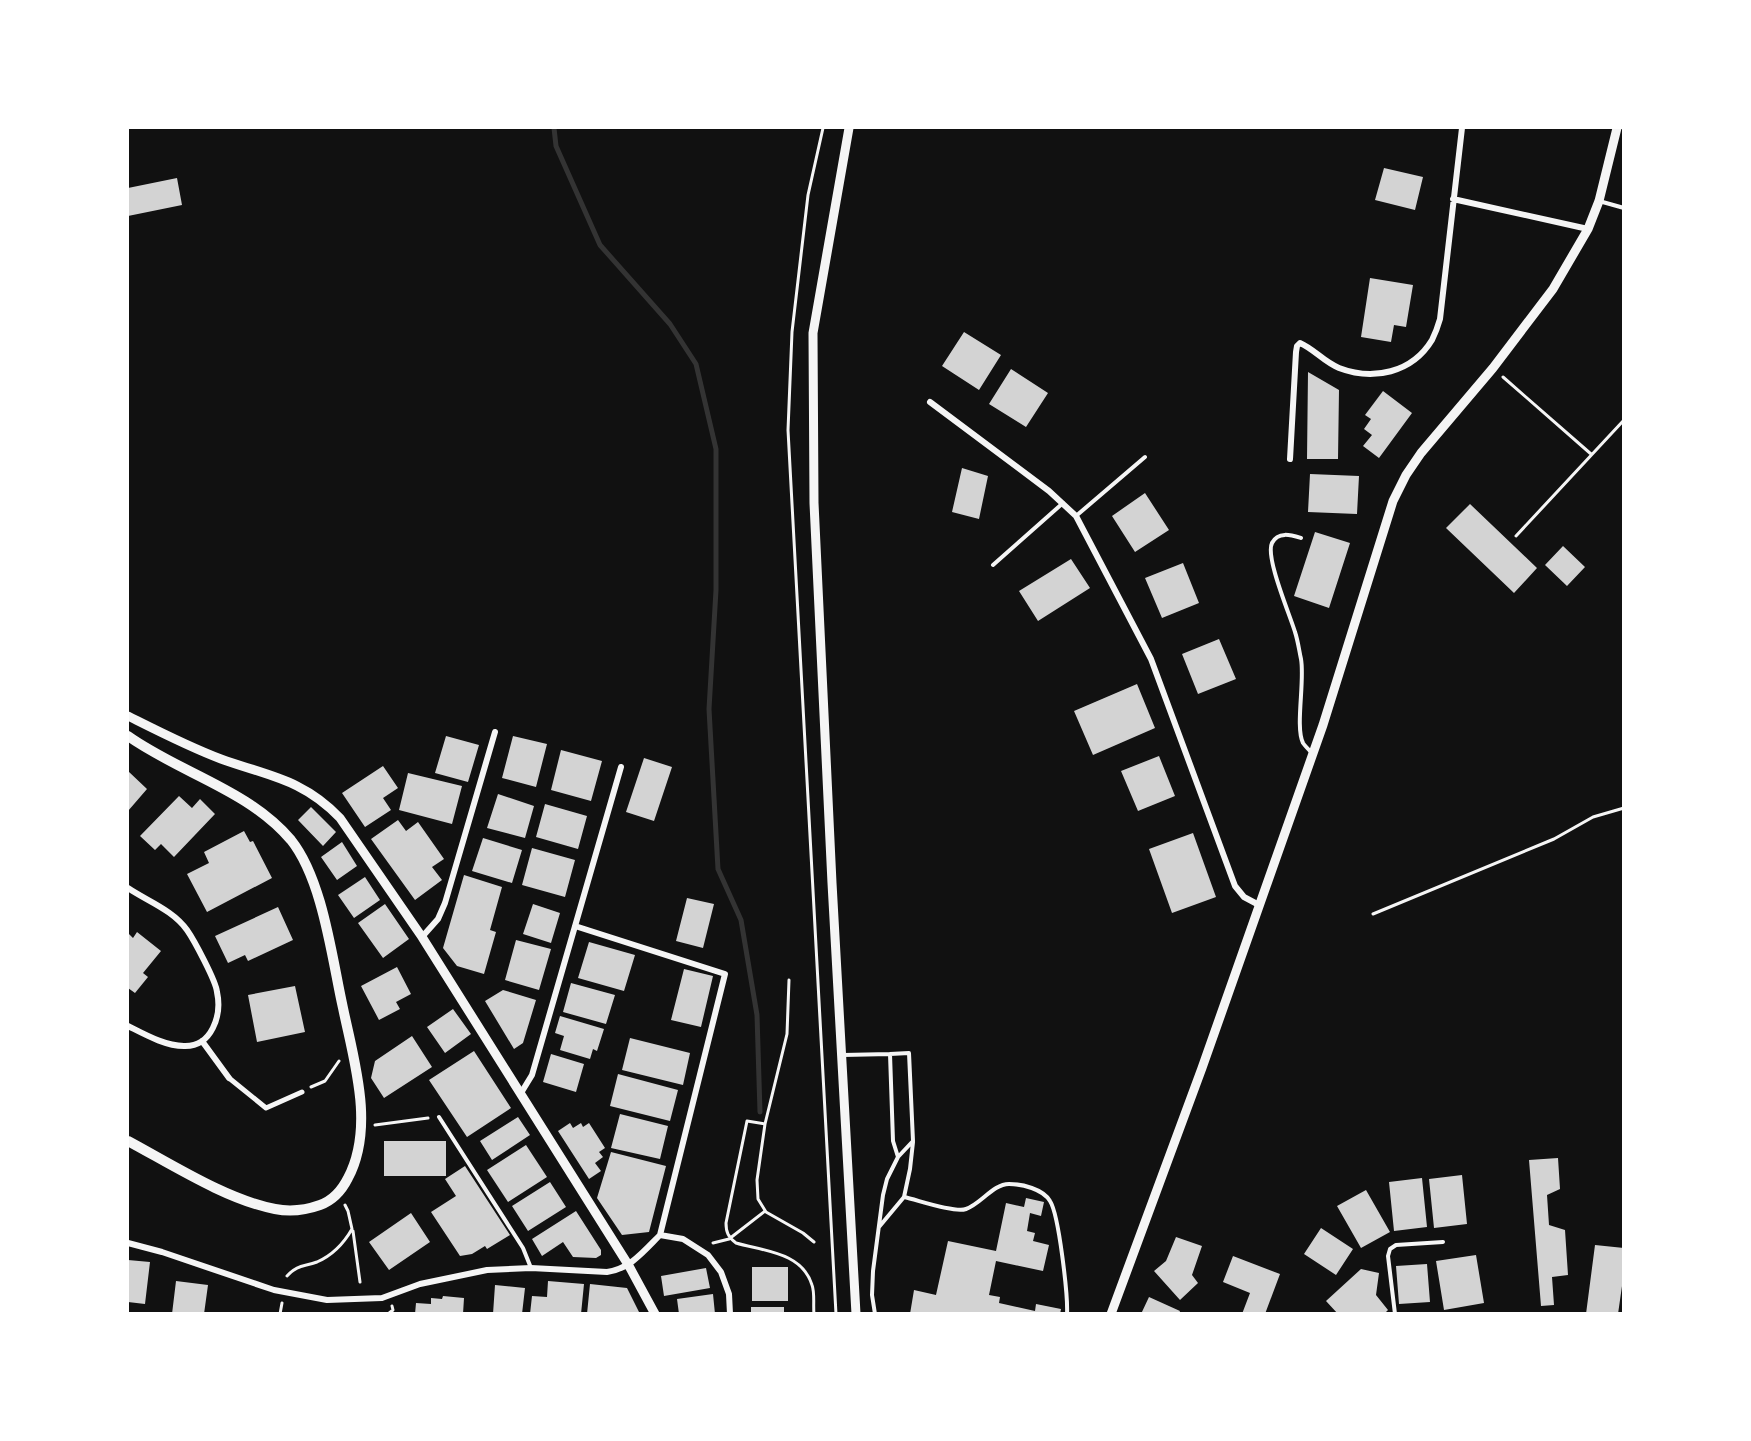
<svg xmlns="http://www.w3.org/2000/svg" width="1751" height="1441" font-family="'Nunito Sans',sans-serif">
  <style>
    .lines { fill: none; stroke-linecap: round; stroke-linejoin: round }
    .stream { stroke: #333; stroke-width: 5 }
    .building { fill: #d3d3d3 }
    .path { stroke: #f5f5f5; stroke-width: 3 }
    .service { stroke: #f5f5f5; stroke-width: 4 }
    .pedestrian { stroke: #f5f5f5; stroke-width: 5 }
    .minor { stroke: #f5f5f5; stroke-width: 6 }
    .tertiary { stroke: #f5f5f5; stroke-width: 9 }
    .secondary { stroke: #f5f5f5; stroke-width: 10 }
  </style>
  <rect width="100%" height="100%" fill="#111"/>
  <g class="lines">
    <path class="stream" d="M 554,128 L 556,146 L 600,245 L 670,324 L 696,364 L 716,449 L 716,590 L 709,709 L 718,869 L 741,920 L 757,1015 L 760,1112"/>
  </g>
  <path class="building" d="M 1384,168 L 1423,177 L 1415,210 L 1375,200 Z
    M 177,178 L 182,205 L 128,216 L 128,188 Z
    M 1370,278 L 1413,285 L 1406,327 L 1394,325 L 1391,342 L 1361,337 Z
    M 964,332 L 1001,355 L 979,390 L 942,366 Z
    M 1011,369 L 1048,393 L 1026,427 L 989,404 Z
    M 1308,372 L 1339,390 L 1338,459 L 1307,459 Z
    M 1383,391 L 1412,413 L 1379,458 L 1363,446 L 1372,435 L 1364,429 L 1371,419 L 1365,415 Z
    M 962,468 L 988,476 L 979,519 L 952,512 Z
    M 1310,474 L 1359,476 L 1357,514 L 1308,512 Z
    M 1145,493 L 1169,530 L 1135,552 L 1112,516 Z
    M 1470,504 L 1537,568 L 1514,593 L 1446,528 Z
    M 1315,532 L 1350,543 L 1329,608 L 1294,596 Z
    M 1563,546 L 1585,567 L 1567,586 L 1545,565 Z
    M 1071,559 L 1090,588 L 1038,621 L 1019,591 Z
    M 1183,563 L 1199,603 L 1162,618 L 1145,578 Z
    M 1219,639 L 1236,679 L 1198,694 L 1182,654 Z
    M 1137,684 L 1155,728 L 1093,755 L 1074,711 Z
    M 446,736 L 479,745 L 468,782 L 435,773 Z
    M 513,736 L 547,744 L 536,787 L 502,778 Z
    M 561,750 L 602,761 L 591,801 L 551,790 Z
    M 1159,756 L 1175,796 L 1138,811 L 1121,771 Z
    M 644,758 L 672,767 L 654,821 L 626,812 Z
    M 383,766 L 398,788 L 383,798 L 391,810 L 365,827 L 342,793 Z
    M 128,771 L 147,789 L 128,811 Z
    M 408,773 L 462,786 L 452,824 L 399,810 Z
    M 498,794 L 534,806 L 525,838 L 487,828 Z
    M 179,796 L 192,808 L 200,799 L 215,814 L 174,857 L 161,844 L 155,850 L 140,836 Z
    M 545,804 L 587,816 L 578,849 L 536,837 Z
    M 311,807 L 336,832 L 323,846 L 298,820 Z
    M 398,820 L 406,831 L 418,822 L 444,859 L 432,867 L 442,880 L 415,900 L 371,839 Z
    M 244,831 L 250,842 L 253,841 L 272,878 L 207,912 L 187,874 L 209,863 L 204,852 Z
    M 1193,833 L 1216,897 L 1172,913 L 1149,849 Z
    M 483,838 L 522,850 L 512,883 L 472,871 Z
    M 342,842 L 357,866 L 337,880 L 321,857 Z
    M 532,848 L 575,860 L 565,897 L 522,885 Z
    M 464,875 L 502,887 L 490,930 L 496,932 L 484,974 L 457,966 L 443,948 Z
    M 365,877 L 380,900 L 354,918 L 338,895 Z
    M 687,898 L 714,904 L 703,948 L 676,941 Z
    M 385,904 L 409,939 L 383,958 L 358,923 Z
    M 533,904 L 560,913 L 551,943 L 523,934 Z
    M 278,907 L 293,940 L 248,961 L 245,955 L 228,963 L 215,936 Z
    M 137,932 L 161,951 L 143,973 L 148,977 L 135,993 L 128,988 L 128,933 L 133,938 Z
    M 516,940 L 551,949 L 539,990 L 505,980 Z
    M 589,942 L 635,955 L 624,991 L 578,978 Z
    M 397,967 L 411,994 L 396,1002 L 400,1009 L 379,1020 L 361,986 Z
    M 684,969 L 713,976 L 701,1027 L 671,1020 Z
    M 571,983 L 615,995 L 606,1024 L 563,1012 Z
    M 295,986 L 305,1032 L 257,1042 L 248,995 Z
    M 503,990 L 536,1000 L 523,1043 L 514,1049 L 485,1001 Z
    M 453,1009 L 471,1034 L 445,1053 L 427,1027 Z
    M 560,1016 L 604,1029 L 597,1051 L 593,1049 L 590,1059 L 560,1050 L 564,1036 L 555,1033 Z
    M 412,1036 L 432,1067 L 384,1098 L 371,1078 L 375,1061 Z
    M 630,1038 L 690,1053 L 683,1085 L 622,1070 Z
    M 474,1051 L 511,1108 L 467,1137 L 429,1080 Z
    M 551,1054 L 584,1064 L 576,1092 L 543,1082 Z
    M 618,1074 L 678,1090 L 670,1121 L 610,1106 Z
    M 620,1114 L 668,1126 L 660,1159 L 611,1148 Z
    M 518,1117 L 530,1135 L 492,1160 L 480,1141 Z
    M 570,1123 L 573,1128 L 581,1123 L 583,1127 L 589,1123 L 605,1148 L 599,1152 L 603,1157 L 595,1163 L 601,1171 L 589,1179 L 558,1131 Z
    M 384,1141 L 446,1141 L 446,1176 L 384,1176 Z
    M 526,1145 L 547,1177 L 508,1202 L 487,1170 Z
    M 611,1152 L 666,1166 L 649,1232 L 622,1235 L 597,1198 Z
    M 1558,1158 L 1560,1189 L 1547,1195 L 1549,1225 L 1565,1230 L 1568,1275 L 1552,1277 L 1554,1305 L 1541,1306 L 1529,1160 Z
    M 465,1166 L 510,1235 L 487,1249 L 485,1246 L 472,1254 L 460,1256 L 431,1212 L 456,1196 L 445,1179 Z
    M 1462,1175 L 1467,1224 L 1434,1228 L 1429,1179 Z
    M 1422,1178 L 1427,1227 L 1394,1231 L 1389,1182 Z
    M 550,1182 L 566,1207 L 528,1231 L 512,1206 Z
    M 1366,1190 L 1390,1232 L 1361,1248 L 1337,1206 Z
    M 1026,1198 L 1044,1202 L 1041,1216 L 1030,1213 L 1027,1231 L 1035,1233 L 1033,1241 L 1049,1245 L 1043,1271 L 996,1261 L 989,1295 L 1000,1297 L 999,1303 L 1035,1311 L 1036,1304 L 1061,1309 L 1060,1314 L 910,1314 L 914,1290 L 936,1295 L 948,1241 L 996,1251 L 1006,1203 L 1024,1207 Z
    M 576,1211 L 601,1250 L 601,1255 L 596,1258 L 573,1257 L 563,1242 L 542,1256 L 532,1239 Z
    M 411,1213 L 430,1242 L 389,1270 L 369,1242 Z
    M 1321,1228 L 1353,1249 L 1336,1275 L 1304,1254 Z
    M 1176,1237 L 1202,1246 L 1192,1275 L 1198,1283 L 1180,1300 L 1154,1271 L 1166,1261 Z
    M 1595,1245 L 1624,1248 L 1624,1272 L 1618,1314 L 1586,1314 Z
    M 1476,1255 L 1484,1303 L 1444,1310 L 1436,1261 Z
    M 1233,1256 L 1280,1274 L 1265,1314 L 1242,1314 L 1250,1293 L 1223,1282 Z
    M 128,1260 L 150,1262 L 145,1304 L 128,1302 Z
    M 1427,1264 L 1430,1302 L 1399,1304 L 1396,1266 Z
    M 752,1267 L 788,1267 L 788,1301 L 752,1301 Z
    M 706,1268 L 710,1288 L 664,1296 L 661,1276 Z
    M 1361,1269 L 1379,1273 L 1376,1295 L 1388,1310 L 1384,1314 L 1338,1314 L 1326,1301 Z
    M 176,1281 L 208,1285 L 204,1314 L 172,1314 Z
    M 548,1281 L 584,1284 L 581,1314 L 530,1314 L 532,1296 L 547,1297 Z
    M 590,1284 L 627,1288 L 640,1314 L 587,1314 Z
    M 495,1285 L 525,1288 L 522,1314 L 493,1314 Z
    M 713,1294 L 715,1314 L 679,1314 L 677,1299 Z
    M 443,1296 L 464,1298 L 463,1314 L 415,1314 L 416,1303 L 431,1304 L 431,1298 L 442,1299 Z
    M 1149,1297 L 1180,1311 L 1179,1314 L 1141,1314 Z
    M 751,1307 L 784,1307 L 784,1314 L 751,1314 Z"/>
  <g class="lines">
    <path class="path" d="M 823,128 L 808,195 L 792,332 L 788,430 L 836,1314
      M 1503,377 L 1591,454
      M 1516,536 L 1624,420
      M 1373,914 L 1554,839 L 1593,817 L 1624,808
      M 311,1087 L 325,1081 L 339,1061
      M 765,1124 L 787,1034 L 789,980
      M 375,1125 L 428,1118
      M 353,1231 L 360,1282
      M 713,1243 L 729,1239 L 765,1211
      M 287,1276 C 298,1264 304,1267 317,1262 C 333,1255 344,1243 352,1229 L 348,1211 L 345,1205
      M 280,1314 L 282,1303
      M 388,1314 L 393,1310 L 392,1306
      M 814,1314 C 813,1305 815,1293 812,1285 C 802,1252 763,1251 736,1243 C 728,1237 726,1232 726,1223 L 747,1121 L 765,1124 L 757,1180 L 758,1199 L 766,1212 L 803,1233 L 814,1242"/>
    <path class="service" d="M 1599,201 L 1624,208
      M 1076,516 L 1145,457
      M 1301,538 C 1291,535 1278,531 1272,543 C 1265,557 1290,615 1295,632 C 1298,641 1299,650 1301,659 C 1305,681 1295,727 1303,743 C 1305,746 1309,750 1312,753
      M 993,565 L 1063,503
      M 843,1055 L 890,1054
      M 439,1117 L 523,1248 L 531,1268
      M 904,1197 C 918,1200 954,1213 966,1209 C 981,1204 993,1184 1009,1184 C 1022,1184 1043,1189 1050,1201 C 1059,1215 1068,1296 1067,1314
      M 879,1227 L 904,1197 L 910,1169 L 913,1142
      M 875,1314 L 872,1295 L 873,1271 L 883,1195 L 887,1179 L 898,1157 L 913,1141 L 909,1053 L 890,1054 L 893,1141 L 898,1157
      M 1395,1314 L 1388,1256 L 1390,1249 L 1396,1245 L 1443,1242"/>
    <path class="pedestrian" d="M 229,1078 L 266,1108 L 302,1092"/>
    <path class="minor" d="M 1453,199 L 1588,229
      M 930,402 L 1049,491 L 1076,516 L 1151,659 L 1235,886 L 1244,897 L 1259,905
      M 1290,459 L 1296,352 L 1297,346 L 1300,343 C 1314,349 1324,362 1339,368 C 1373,381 1412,373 1432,340 C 1435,334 1438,326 1440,319 L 1462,128
      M 128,888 C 147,901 173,910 187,930 C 194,940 216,981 217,992 C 222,1015 212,1047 184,1046 C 165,1046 144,1034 128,1026
      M 422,937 L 438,919 L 445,903 L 495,732
      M 202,1041 L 229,1078
      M 521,1093 L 532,1075 L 621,767
      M 660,1235 L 683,1239 L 708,1255 L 721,1272 L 729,1294 L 730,1314
      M 128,1243 L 162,1252 L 274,1290 L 327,1300 L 382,1298 L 420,1284 L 487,1270 L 531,1268 L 607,1272 C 630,1269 644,1251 660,1235 L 725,974 L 575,926"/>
    <path class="tertiary" d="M 849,128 L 813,333 L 814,503 L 832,883 L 856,1314
      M 128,716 C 158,731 189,747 221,759 C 268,776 303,779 340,818 L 422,937 L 629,1266 L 655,1314
      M 1111,1314 L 1202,1068 L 1323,725 L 1393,501 L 1406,475 L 1421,453 L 1493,368 L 1553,289 L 1588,229 L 1599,201 L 1617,128"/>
    <path class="secondary" d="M 128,736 C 180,773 249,790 291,840 C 323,880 332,959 343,1008 C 354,1061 375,1127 348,1178 C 342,1190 334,1200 320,1205 C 306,1210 290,1212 275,1209 C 227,1200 171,1164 128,1141"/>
  </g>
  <rect width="1751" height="1441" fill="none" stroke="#ffffff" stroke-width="258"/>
</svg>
